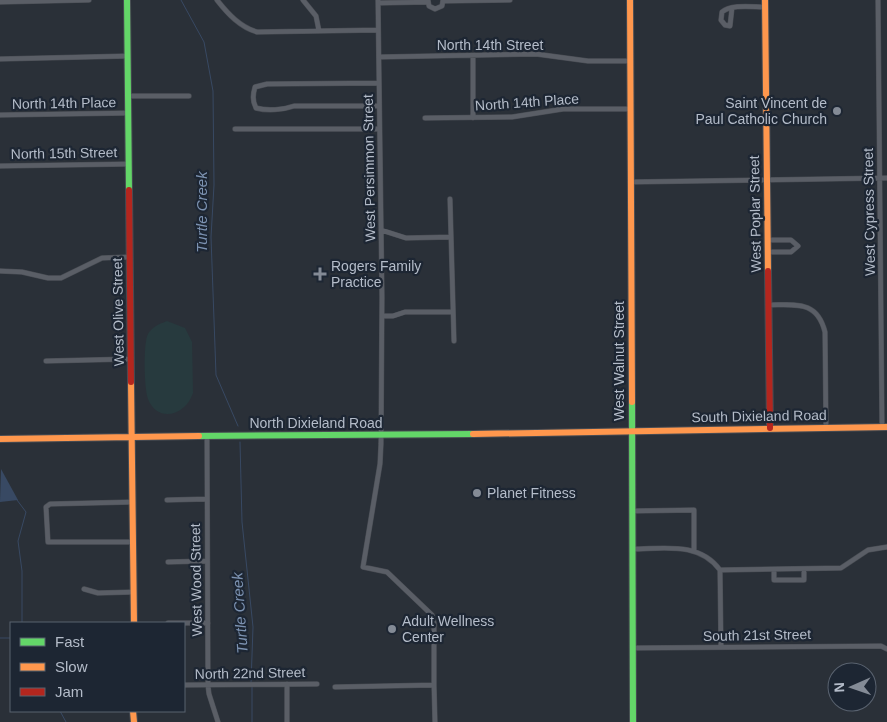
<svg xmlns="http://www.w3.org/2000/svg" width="887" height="722" font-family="Helvetica,sans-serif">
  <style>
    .green { fill: #273a3e }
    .water { fill: #384963 }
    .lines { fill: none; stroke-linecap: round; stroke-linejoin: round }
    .stream { stroke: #384963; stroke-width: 1 }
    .street-casing { stroke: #484c53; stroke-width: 5.5 }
    .fast-casing { stroke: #484c53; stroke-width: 8 }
    .slow-casing { stroke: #484c53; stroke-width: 8 }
    .jam-casing { stroke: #484c53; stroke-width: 8 }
    .street { stroke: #5a5e66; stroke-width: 4.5 }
    .fast { stroke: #63d668; stroke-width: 6 }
    .slow { stroke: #ff974d; stroke-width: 6 }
    .jam { stroke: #b3261e; stroke-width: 6 }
    .poi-dot { fill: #848b96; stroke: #1d2633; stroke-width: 2 }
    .labels { text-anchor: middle; stroke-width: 4.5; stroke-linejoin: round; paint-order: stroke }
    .street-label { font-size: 14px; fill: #b4bcc9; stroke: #1d2633 }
    .poi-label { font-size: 14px; fill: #b4bcc9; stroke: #1d2633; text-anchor: start }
    .water-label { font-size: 15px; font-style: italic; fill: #7c92b1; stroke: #1d2633 }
  </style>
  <rect width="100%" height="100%" fill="#2a3038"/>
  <path class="green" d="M 167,321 L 185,328 L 192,342 L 193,393 C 186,415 158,424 148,399 C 144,389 143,343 148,334 C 152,327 159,324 167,321 Z"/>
  <path class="water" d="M 1,469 L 18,500 L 0,502 Z"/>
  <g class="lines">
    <path class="stream" d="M 181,0 L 204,42 L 213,91 L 214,185 L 211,237 L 216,375 L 238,426
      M 240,442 L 242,522 L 253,627 L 251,683
      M 17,500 L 26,512 L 18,541 L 22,571 L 22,623
      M 0,638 L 11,638
      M 252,687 L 252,722
      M 60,711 L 66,722"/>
    <defs>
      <path id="street" d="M 217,0 C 228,14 240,27 257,32 L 378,30
        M 303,0 L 316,16 L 319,31
        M 378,0 L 382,297 L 381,444 L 380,464 L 363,567 L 387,572 L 432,615 L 434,623 L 434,685
        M 428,0 L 429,6 L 435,9 L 442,6 L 443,0
        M 878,0 L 882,423
        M 444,1 L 510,0
        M 0,2 L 89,0
        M 378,3 L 428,2
        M 732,8 L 730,26 L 725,25 L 721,20 L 722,12 C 731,4 752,7 764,7
        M 473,56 L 473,118
        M 379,57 L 536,54 L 588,61 L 630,61
        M 0,59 L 128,56
        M 128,96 L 189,96
        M 379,106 L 294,106 C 283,110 267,111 256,108 C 252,100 253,94 255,87 L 267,84 L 379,83
        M 0,115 L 128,113
        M 425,118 L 512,117 L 563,109 L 630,109
        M 235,129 L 378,129
        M 0,166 L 129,164
        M 630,182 L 887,178
        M 450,199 L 454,341
        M 381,230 L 406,238 L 451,237
        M 768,240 L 791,240 L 798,246 L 791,252 L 768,252
        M 0,271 L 22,272 L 48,278 L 61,278 L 102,258 L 129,257
        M 768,305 C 796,305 817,300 825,332 L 826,427
        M 382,316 L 393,316 L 405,312 L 453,312
        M 46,361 L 131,359
        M 207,436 L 208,686 L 209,694 L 218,722
        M 167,500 L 207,499
        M 632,511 L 694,510 L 694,550
        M 133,542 L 48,542 L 46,507 L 50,504 L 133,502
        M 632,549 C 663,549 699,541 720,570
        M 168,562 L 207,561
        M 720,570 L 841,568 L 868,550 L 887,547
        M 720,570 L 721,647
        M 774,570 L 774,580 L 804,580 L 804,569
        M 84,589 L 98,593 L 134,592
        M 168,623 L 208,623
        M 633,648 L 881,646 L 887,649
        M 287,684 L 287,722
        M 184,685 L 317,684
        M 335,687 L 434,685 L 435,722"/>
      <path id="fast" d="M 127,0 L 129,190
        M 632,402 L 633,722
        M 199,436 L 473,434"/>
      <path id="slow" d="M 630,0 L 632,402
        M 765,0 L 768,271
        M 131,382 L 134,623
        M 473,434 L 887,427
        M 0,439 L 199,436
        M 133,711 L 134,722"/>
      <path id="jam" d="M 129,190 L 131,382
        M 768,271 L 770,428"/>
    </defs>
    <use href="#street" class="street-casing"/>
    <use href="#fast" class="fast-casing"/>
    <use href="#slow" class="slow-casing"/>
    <use href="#jam" class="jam-casing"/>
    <use href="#street" class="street"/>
    <use href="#fast" class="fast"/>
    <use href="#slow" class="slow"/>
    <use href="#jam" class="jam"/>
  </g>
  <g class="poi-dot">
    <circle cx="837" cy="111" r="5"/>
    <path d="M317.5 266.5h5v5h5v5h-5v5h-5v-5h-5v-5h5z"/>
    <circle cx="477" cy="493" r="5"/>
    <circle cx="392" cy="629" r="5"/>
  </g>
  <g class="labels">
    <g class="street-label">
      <text x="490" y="50">North 14th Street</text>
      <text transform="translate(527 102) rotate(-4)" y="5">North 14th Place</text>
      <text transform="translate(64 103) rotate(-1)" y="5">North 14th Place</text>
      <text transform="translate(64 153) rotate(-1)" y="5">North 15th Street</text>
      <text transform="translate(369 168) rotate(-91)" y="5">West Persimmon Street</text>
      <text transform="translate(869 212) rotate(-91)" y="5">West Cypress Street</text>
      <text transform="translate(755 214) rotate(-91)" y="5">West Poplar Street</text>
      <text transform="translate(118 312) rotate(-91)" y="5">West Olive Street</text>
      <text transform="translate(619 361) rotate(-90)" y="5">West Walnut Street</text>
      <text transform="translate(759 416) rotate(-1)" y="5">South Dixieland Road</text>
      <text x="316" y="428">North Dixieland Road</text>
      <text transform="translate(196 580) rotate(-91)" y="5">West Wood Street</text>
      <text transform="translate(757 635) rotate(-1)" y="5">South 21st Street</text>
      <text transform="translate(250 673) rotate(-1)" y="5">North 22nd Street</text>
    </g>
    <g class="poi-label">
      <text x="827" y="108" text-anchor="end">Saint Vincent de<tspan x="827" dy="16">Paul Catholic Church</tspan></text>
      <text x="331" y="271">Rogers Family<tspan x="331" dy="16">Practice</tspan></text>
      <text x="487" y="498">Planet Fitness</text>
      <text x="402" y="626">Adult Wellness<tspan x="402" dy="16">Center</tspan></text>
    </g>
    <g class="water-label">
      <text transform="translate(202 212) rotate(-90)" y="5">Turtle Creek</text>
      <text transform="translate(240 613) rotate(-94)" y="5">Turtle Creek</text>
    </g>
  </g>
  <rect x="10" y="622" width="175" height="90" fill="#1d2633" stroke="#59626f"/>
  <rect x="20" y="638" width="25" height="8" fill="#63d668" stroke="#59626f"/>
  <text x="55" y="647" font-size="15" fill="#b4bcc9">Fast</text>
  <rect x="20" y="663" width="25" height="8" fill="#ff974d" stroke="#59626f"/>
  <text x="55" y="672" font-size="15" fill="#b4bcc9">Slow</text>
  <rect x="20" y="688" width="25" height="8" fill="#b3261e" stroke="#59626f"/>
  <text x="55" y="697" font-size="15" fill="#b4bcc9">Jam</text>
  <g transform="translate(852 687) rotate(268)"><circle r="24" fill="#1d2633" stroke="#59626f"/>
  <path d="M0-4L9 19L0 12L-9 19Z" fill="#848b96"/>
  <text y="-8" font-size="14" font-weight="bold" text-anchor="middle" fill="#b4bcc9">N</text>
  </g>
</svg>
